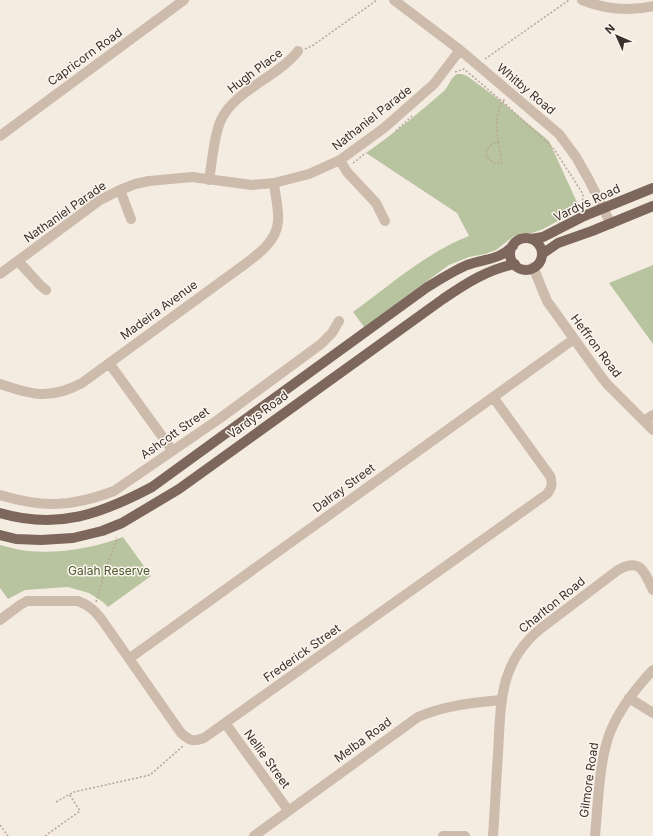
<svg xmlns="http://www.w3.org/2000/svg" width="653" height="836" font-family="Inter,sans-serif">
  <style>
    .green { fill: #b8c4a0 }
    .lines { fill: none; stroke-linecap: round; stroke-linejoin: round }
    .path { stroke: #b9a596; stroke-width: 1.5; stroke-dasharray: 2 2; stroke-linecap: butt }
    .minor { stroke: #cdbbac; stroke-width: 10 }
    .major { stroke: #7d675c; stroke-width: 10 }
    .labels { text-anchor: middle; stroke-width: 3; stroke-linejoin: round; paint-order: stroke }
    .street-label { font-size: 12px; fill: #3b302b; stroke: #fbf5ee }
    .park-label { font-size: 12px; fill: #4a5a2e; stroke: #fbf5ee }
  </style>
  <rect width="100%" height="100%" fill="#f4ebe1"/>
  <path class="green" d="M 457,74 L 462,74 L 467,76 L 497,98 L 549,141 L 580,209 L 543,229 L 532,233 L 523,233 L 514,236 L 496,250 L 485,254 L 469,257 L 449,265 L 364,327 L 353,312 C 390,285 426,253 469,236 L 457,213 L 366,153 C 393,134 419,113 444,91 C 449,86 450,78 457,74 Z
    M 653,265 L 653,344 L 609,283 Z
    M 123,537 L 151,576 L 108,607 L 103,602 L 89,593 L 68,587 L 25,590 L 8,599 L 0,588 L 0,545 C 9,547 18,550 28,551 C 60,554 93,548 123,537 Z"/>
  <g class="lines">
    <path class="path" d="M 305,49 L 312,46 L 377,0
      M 485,59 L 569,0
      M 455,72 L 464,69 L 503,102 L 554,149 L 583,194 L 582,207
      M 396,131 L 412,116
      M 499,141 C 491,144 486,147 486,157 L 494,163 L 502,163 C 499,142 490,116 505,99
      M 353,163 L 366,153
      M 96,602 L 106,568 L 117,540 L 116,537
      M 56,802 L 74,792 L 150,775 L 183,746
      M 0,825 L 8,836
      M 45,836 L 80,811 L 69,794"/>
    <path class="minor" d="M 394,0 L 460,50 L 559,134 L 576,157 L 589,180 L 611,224
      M 582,0 C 605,9 628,12 653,6
      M 0,136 L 184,0
      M 340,160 L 347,172 L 376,203 L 385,221
      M 209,180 C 212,163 214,134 221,120 C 235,90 278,77 298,51
      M 120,190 L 131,219
      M 18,261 L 40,285 L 46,290
      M 533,267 L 547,301 L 600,375 L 607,384 L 653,430
      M 0,274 L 100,200 L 120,190 L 135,184 L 149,181 L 192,177 L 252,185 L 274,183 L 309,174 L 340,160 L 384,128 L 434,84 L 460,50
      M 109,363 L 172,450
      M 0,384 C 32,395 50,400 82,383 L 241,267 C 256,256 277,242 278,221 C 279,208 275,195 274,183
      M 644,421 L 653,415
      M 0,495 C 43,508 72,507 114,491 L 219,419 L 321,344 L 332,333 L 339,321
      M 0,620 L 20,605 L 27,601 L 78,601 C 89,605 95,611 102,620 L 181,733 C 190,741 193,742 204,738 L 547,494 C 552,488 553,483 550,476 L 493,397
      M 130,658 L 574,339
      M 629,698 L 653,713
      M 225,723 L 288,810
      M 254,836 L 418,717 C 445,705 473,703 501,700
      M 443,836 L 465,836
      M 493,836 C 495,809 496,781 498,754 C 501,705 498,664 540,629 L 618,570 C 641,557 644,572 653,590
      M 595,836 C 598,805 599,758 611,730 C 621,707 636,688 653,670"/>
    <path class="major" d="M510 254a16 16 0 1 1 32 0a16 16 0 1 1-32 0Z
      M 531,239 L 543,237 L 584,216 L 653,188
      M 542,254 L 558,243 L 592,231 L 653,206
      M 0,513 C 58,530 101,514 152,487 L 426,288 C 439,280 453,271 467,265 C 485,258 498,261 513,246
      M 0,535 L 16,539 L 41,540 L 73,538 L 102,531 L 122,523 L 179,489 L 443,299 C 465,284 488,269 515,264"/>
  </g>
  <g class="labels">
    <g class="street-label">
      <text transform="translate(85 57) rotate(-36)" y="4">Capricorn Road</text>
      <text transform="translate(255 71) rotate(-37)" y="4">Hugh Place</text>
      <text transform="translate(526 89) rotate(40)" y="4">Whitby Road</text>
      <text transform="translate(372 118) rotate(-38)" y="4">Nathaniel Parade</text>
      <text transform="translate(587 203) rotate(-25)" y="4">Vardys Road</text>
      <text transform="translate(65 212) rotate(-35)" y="4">Nathaniel Parade</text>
      <text transform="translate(159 310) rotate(-36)" y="4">Madeira Avenue</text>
      <text transform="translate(596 346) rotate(53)" y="4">Heffron Road</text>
      <text transform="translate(258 415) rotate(-36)" y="4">Vardys Road</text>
      <text transform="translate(175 433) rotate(-35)" y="4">Ashcott Street</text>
      <text transform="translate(344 488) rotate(-36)" y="4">Dalray Street</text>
      <text transform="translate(552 605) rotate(-39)" y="4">Charlton Road</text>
      <text transform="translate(302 653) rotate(-35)" y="4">Frederick Street</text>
      <text transform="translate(363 740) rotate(-36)" y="4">Melba Road</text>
      <text transform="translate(267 759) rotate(54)" y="4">Nellie Street</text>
      <text transform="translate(589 780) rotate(-82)" y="4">Gilmore Road</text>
    </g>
    <g class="park-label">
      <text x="109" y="575">Galah Reserve</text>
    </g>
  </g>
  <g transform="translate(617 36) rotate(315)" stroke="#fbf5ee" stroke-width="3" paint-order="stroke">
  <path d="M0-3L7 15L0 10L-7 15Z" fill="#3b302b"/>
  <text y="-6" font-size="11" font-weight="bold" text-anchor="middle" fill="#3b302b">N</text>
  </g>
</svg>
